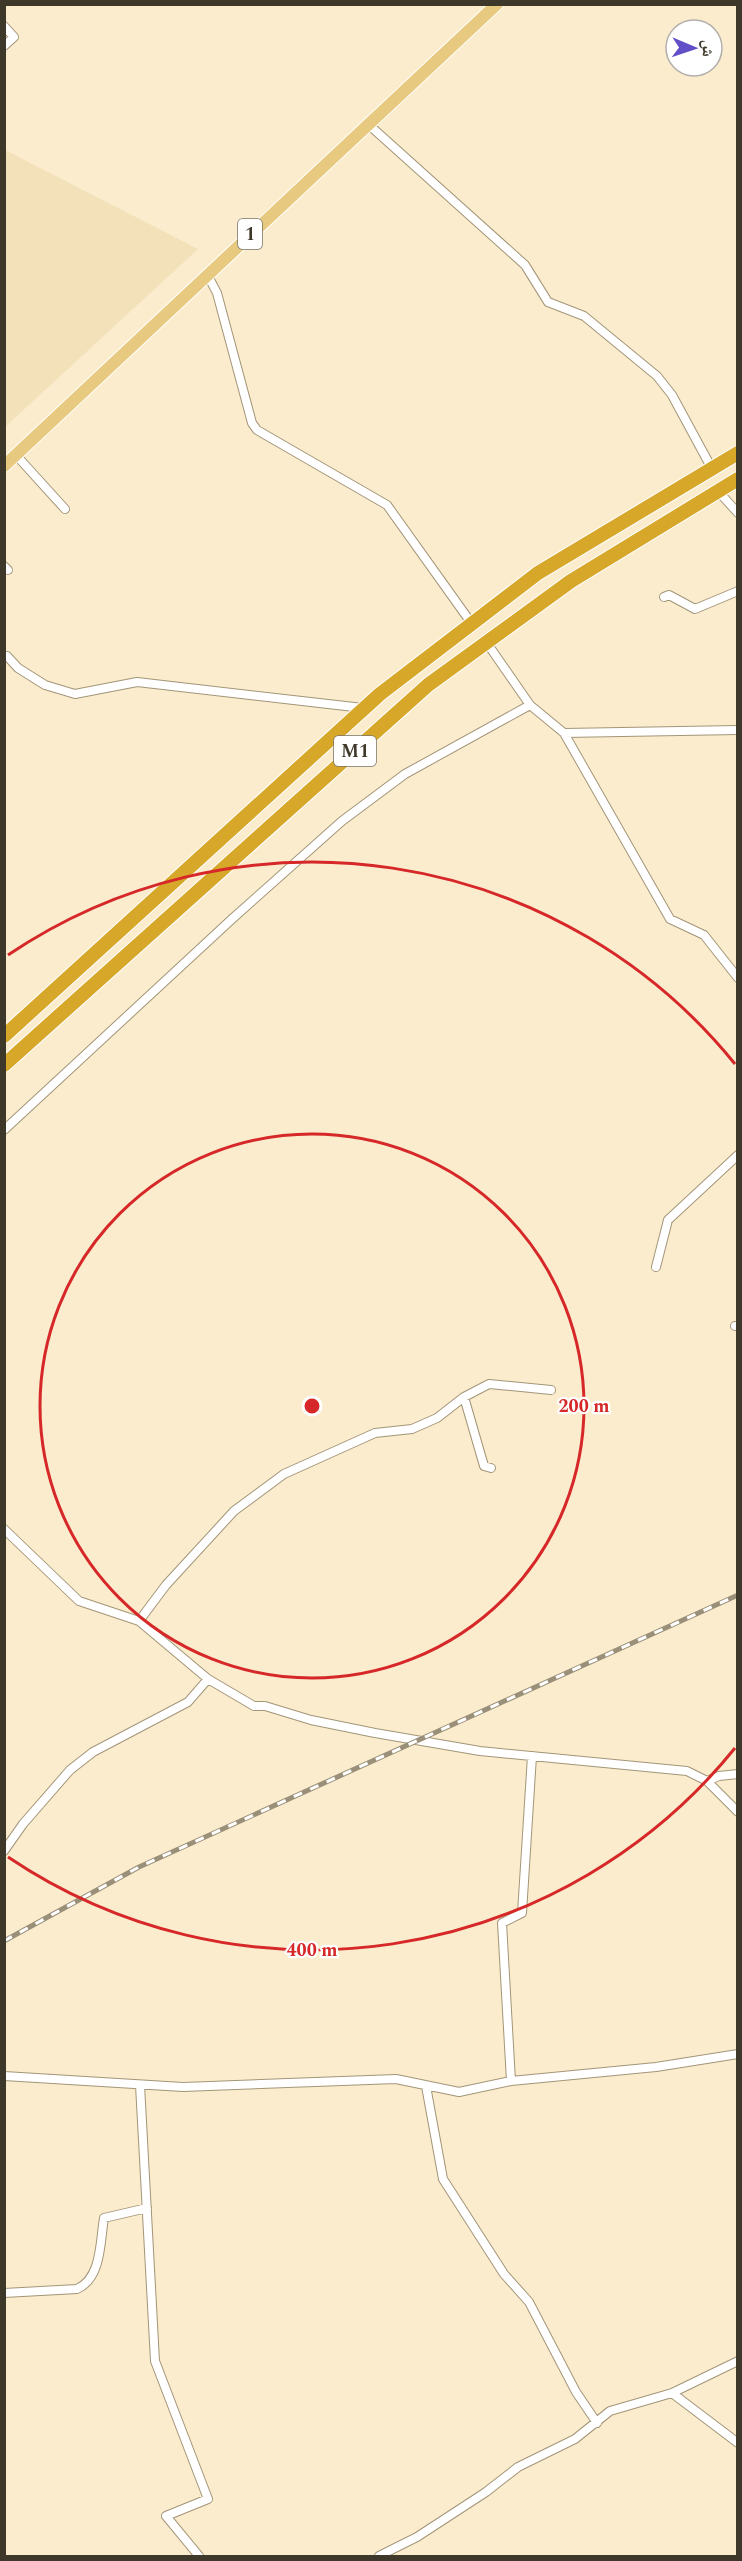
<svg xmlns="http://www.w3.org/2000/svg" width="742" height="2561" font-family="Spectral,'Noto Naskh Arabic',serif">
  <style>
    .built { fill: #f3e1ba }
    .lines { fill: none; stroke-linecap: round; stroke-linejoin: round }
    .street-casing { stroke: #a39578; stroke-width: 10 }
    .primary-casing { stroke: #fff; stroke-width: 14 }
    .highway-casing { stroke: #fff; stroke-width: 16 }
    .street { stroke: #fff; stroke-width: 8 }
    .primary { stroke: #e7ca7f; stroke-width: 12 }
    .highway { stroke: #d7a72a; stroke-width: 14 }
    .rail-casing { stroke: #9a907a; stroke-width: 5 }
    .rail { stroke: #fff; stroke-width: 3; stroke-dasharray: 9; stroke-linecap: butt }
    .ring { fill: none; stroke: #d62828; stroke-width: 3 }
    .labels { text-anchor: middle; stroke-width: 4.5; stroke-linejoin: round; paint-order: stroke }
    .shield { fill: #fff; stroke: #78746b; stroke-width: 1.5 }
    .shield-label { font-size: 18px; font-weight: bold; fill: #3e382b }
    .centre { fill: #d62828; stroke: #fff; stroke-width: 3 }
    .ring-label { font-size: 18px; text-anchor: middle; font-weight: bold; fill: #d62828; stroke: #fff; stroke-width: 4.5; stroke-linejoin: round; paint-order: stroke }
  </style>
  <rect width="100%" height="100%" fill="#fbeccd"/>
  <path class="built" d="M 5,150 L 198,249 L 5,427 L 4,427 Z"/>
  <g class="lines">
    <defs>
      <path id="street" d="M 4,26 L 14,37 L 4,46
        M 368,124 L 525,265 L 548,302 L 584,316 L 657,376 L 672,395 L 711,467
        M 207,274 L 217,293 L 252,423 L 257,430 L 387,505 L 472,624
        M 16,455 L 65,509
        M 717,490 L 738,513
        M 4,566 L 8,570
        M 664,597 L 669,595 L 695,609 L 738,591
        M 487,643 L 530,705 L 564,733 L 670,919 L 704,935 L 738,978
        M 7,656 L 18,668 L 45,685 L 75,694 L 137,682 L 363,708
        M 564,733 L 738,730
        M 4,1130 L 232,919 L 342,821 L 405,774 L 530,705
        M 656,1267 L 668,1220 L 738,1155
        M 735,1326 L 738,1326
        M 464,1397 L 484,1466 L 491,1468
        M 4,1529 L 79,1601 L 139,1621 L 208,1679 L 254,1706 L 265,1706 L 311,1720 L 375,1733 L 480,1751 L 687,1771 L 707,1781 L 738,1812
        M 139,1621 L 166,1585 L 234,1511 L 284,1474 L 375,1433 L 412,1429 L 437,1418 L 464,1397 L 489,1384 L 551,1390
        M 707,1781 L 719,1776 L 738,1774
        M 4,1851 L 23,1824 L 70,1770 L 93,1752 L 188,1702 L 208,1679
        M 4,2076 L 183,2087 L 396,2079 L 459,2092 L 511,2081 L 656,2067 L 738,2054
        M 511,2081 L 502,1923 L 522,1913 L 532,1756
        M 140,2085 L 155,2361 L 208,2499 L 166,2516 L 199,2556
        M 426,2086 L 443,2179 L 504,2274 L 529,2302 L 576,2392 L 597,2423
        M 4,2293 L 77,2289 C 102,2278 100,2241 104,2218 L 147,2208
        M 672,2393 L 738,2443
        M 379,2556 L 417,2537 L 486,2492 L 518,2467 L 575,2439 L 610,2411 L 672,2393 L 738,2361"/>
      <path id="primary" d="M 4,466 L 497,4"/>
      <path id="highway" d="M 4,1036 L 380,694 L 538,573 L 738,453
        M 4,1065 L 428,685 L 571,581 L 738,479"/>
    </defs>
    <use href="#street" class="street-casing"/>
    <use href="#primary" class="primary-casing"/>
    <use href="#highway" class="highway-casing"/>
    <use href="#street" class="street"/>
    <use href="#primary" class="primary"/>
    <use href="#highway" class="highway"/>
    <defs>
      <path id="rail" d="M 4,1941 L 139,1867 L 738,1595"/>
    </defs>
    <use href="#rail" class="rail-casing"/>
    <use href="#rail" class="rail"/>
  </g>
  <g class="ring">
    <circle cx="312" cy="1406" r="272"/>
    <path d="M735 1748A544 544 0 0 1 8 1857M8 955A544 544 0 0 1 735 1064"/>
  </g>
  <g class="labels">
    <g class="shield">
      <rect x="238" y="219" width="24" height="30" rx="4.5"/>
      <rect x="334" y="736" width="42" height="30" rx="4.5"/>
    </g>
    <g class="shield-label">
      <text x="250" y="240">1</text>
      <text x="355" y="757">M1</text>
    </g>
  </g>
  <circle cx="312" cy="1406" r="9" class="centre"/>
  <g class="ring-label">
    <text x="584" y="1412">200 m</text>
    <text x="312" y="1956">400 m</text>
  </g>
  <rect width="742" height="2561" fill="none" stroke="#3e382b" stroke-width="12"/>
  <g transform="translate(694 48) rotate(92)"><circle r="28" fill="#ffffff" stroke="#b2afaa" stroke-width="1.5"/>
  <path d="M0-4.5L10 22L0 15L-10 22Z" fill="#614fc8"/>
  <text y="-9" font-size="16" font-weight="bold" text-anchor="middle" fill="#3e382b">ش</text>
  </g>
</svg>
